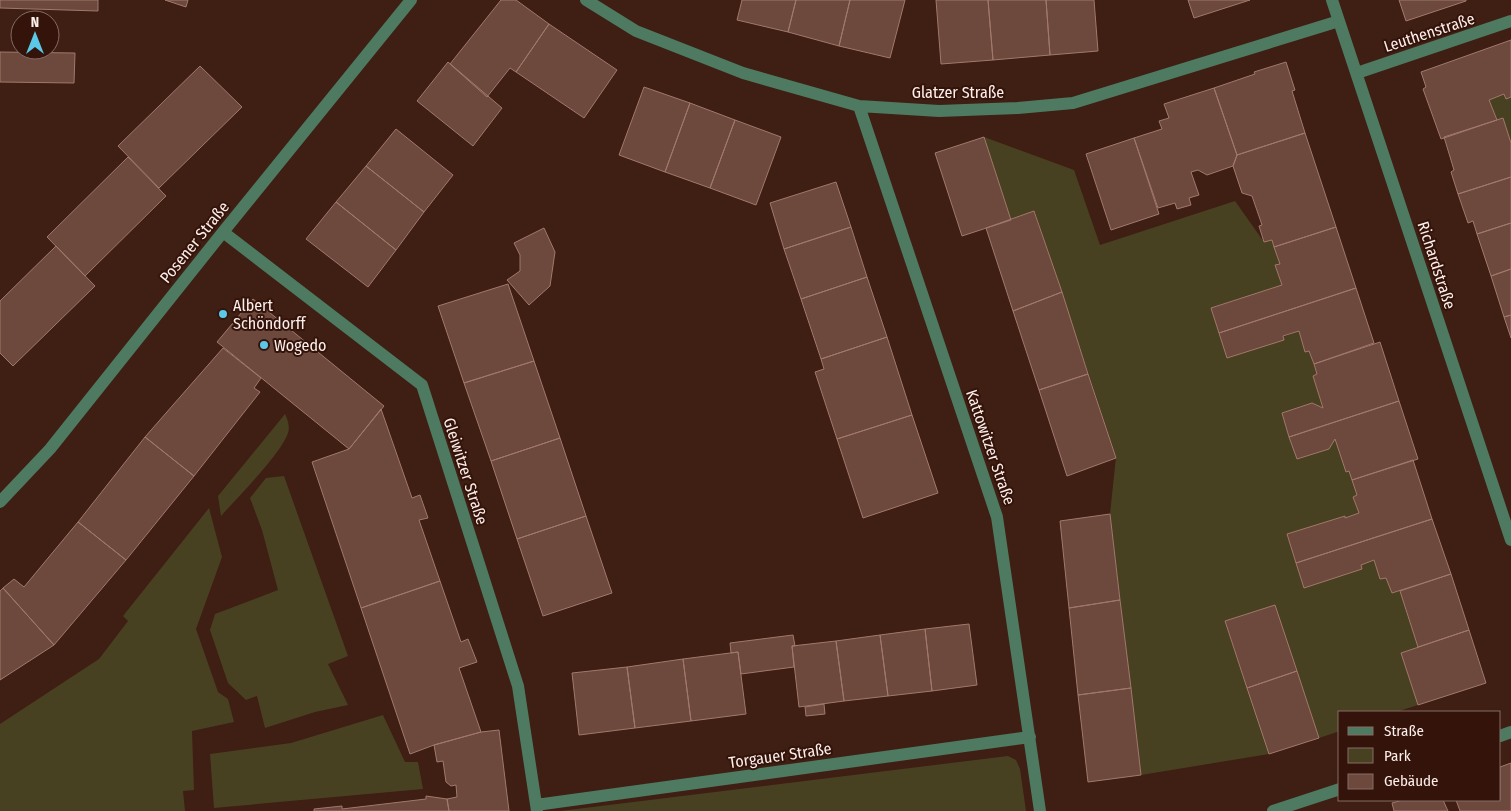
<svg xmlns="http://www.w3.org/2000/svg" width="1511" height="811" font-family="'Fira Sans Condensed',sans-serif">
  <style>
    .green { fill: #484121 }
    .building { fill: #6d483d; stroke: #a1796c }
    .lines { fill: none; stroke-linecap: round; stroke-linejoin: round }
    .minor { stroke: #4d7a60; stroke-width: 12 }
    .poi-dot { fill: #5ac8e6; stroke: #34140a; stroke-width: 2 }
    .labels { text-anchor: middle; stroke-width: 4; stroke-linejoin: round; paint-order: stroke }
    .street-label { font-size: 16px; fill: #fdefeb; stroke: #34140a }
    .poi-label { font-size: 16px; fill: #fdefeb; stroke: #34140a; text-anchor: start }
  </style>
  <rect width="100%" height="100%" fill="#3f1e13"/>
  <path class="green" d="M 1504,94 L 1506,99 L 1511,97 L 1511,143 L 1497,120 L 1489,100 Z
    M 984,137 L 1074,170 L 1100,245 L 1235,201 L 1264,242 L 1272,240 L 1280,264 L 1275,265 L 1282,285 L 1211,308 L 1227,358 L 1299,331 L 1305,352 L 1309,351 L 1317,374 L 1313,376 L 1323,408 L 1312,403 L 1282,413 L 1297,459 L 1329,449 L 1335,439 L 1346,472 L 1349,471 L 1357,495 L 1353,497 L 1359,513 L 1345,518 L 1344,516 L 1287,535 L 1304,588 L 1374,560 L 1380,579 L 1386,578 L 1392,593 L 1400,591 L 1418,647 L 1401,653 L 1418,705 L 1396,712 L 1340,712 L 1340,731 L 1319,738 L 1275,605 L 1225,622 L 1269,754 L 1141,775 L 1110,514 L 1116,457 L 1035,212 L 1011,220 Z
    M 285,414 C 288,420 290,427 288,433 C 281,454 237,498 221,516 L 218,496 Z
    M 284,476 L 348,656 L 328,664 L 348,705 L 315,712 L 265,728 L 257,696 L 246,700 L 228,683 L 210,630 L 215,614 L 278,590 L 262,530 L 250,498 L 266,478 Z
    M 209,508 L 222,557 L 196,629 L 218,692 L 228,699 L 234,722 L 192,731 L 194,790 L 183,791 L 185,811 L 0,811 L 0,724 L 99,659 L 128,621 L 123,616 Z
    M 383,715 L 405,762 L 418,762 L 423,789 L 214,808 L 210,754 L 291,743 Z
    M 1008,756 L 1016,760 L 1020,769 L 1026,811 L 560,811 Z"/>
  <path class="building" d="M 0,0 L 98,0 L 98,11 L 0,8 Z
    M 165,0 L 188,0 L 186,7 Z
    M 501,0 L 516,0 L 549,24 L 516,72 L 510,68 L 487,97 L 450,64 Z
    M 742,0 L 796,0 L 788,32 L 737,20 Z
    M 796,0 L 850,0 L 839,46 L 788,32 Z
    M 850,0 L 905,0 L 890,58 L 839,46 Z
    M 936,0 L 988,0 L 993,60 L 941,64 Z
    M 988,0 L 1046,0 L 1050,55 L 993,60 Z
    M 1046,0 L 1094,0 L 1098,51 L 1050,55 Z
    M 1188,0 L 1250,0 L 1194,18 Z
    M 1399,0 L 1466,0 L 1466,1 L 1406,21 Z
    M 549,24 L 617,70 L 584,118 L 516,72 Z
    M 1511,40 L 1511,97 L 1506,99 L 1504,94 L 1489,100 L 1497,120 L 1441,139 L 1423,89 L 1426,87 L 1421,72 Z
    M 0,52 L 75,53 L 74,83 L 0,82 Z
    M 448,62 L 502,108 L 473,146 L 417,101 Z
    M 1286,62 L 1295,90 L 1292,91 L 1305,133 L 1237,155 L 1214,88 L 1255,74 L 1254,72 Z
    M 200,66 L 242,107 L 159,188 L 118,146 Z
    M 644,87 L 690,103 L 665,172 L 619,155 Z
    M 1214,88 L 1237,155 L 1233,166 L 1207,175 L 1198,170 L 1191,172 L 1199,195 L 1189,198 L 1191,205 L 1177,209 L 1175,203 L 1158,208 L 1134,138 L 1162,129 L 1159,121 L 1169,118 L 1164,104 Z
    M 690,103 L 735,120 L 710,188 L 665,172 Z
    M 1503,118 L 1511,143 L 1511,177 L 1458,194 L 1451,172 L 1454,170 L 1444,137 Z
    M 735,120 L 781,137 L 756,205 L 710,188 Z
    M 396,129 L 453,175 L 424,212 L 366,166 Z
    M 1305,133 L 1336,227 L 1274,247 L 1272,240 L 1264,242 L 1259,226 L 1262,225 L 1252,196 L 1242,193 L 1233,166 L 1237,155 Z
    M 984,137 L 1011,220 L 962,236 L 935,153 Z
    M 1134,138 L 1159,214 L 1111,230 L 1086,154 Z
    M 128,157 L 166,196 L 85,276 L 47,237 Z
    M 366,166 L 424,212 L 396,250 L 336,202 Z
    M 1511,177 L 1511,223 L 1477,234 L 1473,221 L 1468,223 L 1458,194 Z
    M 836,182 L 851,227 L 784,249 L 770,203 Z
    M 336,202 L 396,250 L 368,287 L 306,239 Z
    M 1034,211 L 1062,292 L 1013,311 L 986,228 Z
    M 1511,223 L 1511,269 L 1491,276 L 1477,234 Z
    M 851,227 L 867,277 L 801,299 L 784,249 Z
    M 1336,227 L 1356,288 L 1219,333 L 1211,308 L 1282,285 L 1275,265 L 1280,264 L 1274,247 Z
    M 544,228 L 555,252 L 550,286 L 529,305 L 507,280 L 520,271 L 520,255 L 514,243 Z
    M 56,246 L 95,286 L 13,366 L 0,353 L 0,301 Z
    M 1511,269 L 1511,315 L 1504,317 L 1491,276 Z
    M 867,277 L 887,337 L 821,359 L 801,299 Z
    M 508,284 L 534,361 L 464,383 L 438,306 Z
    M 1356,288 L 1374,343 L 1314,364 L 1309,351 L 1305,352 L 1299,331 L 1283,336 L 1284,340 L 1227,358 L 1219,333 Z
    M 1062,292 L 1088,374 L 1039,390 L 1013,311 Z
    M 253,299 L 384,406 L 349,449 L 217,342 Z
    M 1511,315 L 1511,338 L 1504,317 Z
    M 887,337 L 912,415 L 837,439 L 815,372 L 824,369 L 821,359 Z
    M 1380,342 L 1399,401 L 1289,437 L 1282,413 L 1312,403 L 1323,408 L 1313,376 L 1317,374 L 1314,364 Z
    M 223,348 L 261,378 L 254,388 L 260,392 L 194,476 L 145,437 Z
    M 534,361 L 560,438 L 491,461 L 464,383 Z
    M 1088,374 L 1116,458 L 1067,476 L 1039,390 Z
    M 1399,401 L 1418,459 L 1352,480 L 1349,471 L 1346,472 L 1335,439 L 1329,449 L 1297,459 L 1289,437 Z
    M 381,409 L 412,498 L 420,495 L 428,518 L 419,520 L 440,581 L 361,608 L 312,462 L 349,449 Z
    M 912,415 L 938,493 L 863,518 L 837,439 Z
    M 145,437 L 194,476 L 126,560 L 78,522 Z
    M 560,438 L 586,516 L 517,539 L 491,461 Z
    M 1413,460 L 1432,519 L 1296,563 L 1287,534 L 1345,516 L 1345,518 L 1359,513 L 1353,497 L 1357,495 L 1352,480 Z
    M 1110,514 L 1120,600 L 1069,608 L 1060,521 Z
    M 586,516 L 612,593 L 543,616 L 517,539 Z
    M 1432,519 L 1451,574 L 1392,593 L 1386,578 L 1380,579 L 1374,560 L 1361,565 L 1362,569 L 1304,588 L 1296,563 Z
    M 78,522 L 126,560 L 54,645 L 3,588 L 14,579 L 24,587 Z
    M 1451,574 L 1469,630 L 1418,647 L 1400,591 Z
    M 440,581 L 461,642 L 468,639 L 477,662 L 459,668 L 481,732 L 434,745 L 410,754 L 361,608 Z
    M 3,588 L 54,645 L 0,680 L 0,591 Z
    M 1120,600 L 1131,688 L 1078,695 L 1069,608 Z
    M 1275,605 L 1297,671 L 1247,688 L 1225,621 Z
    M 969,624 L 977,685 L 932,691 L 925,629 Z
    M 925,629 L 932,691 L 888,696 L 880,635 Z
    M 1469,630 L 1486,683 L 1418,705 L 1401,653 Z
    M 793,635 L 795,646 L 792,646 L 794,667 L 741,674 L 738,652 L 731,653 L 730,643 Z
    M 880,635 L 888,696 L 844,701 L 836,641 Z
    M 836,641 L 844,701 L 799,707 L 792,646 Z
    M 738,652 L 746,714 L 691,721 L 683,659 Z
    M 683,659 L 691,721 L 635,728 L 627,667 Z
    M 627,667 L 635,728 L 579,735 L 572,673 Z
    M 1297,671 L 1319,738 L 1269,754 L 1247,688 Z
    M 1131,688 L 1141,775 L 1088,782 L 1078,695 Z
    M 824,704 L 825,714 L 806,716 L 805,707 Z
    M 499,730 L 509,811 L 449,811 L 447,799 L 457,797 L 456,785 L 451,786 L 446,782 L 443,761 L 437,762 L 434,745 L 481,732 Z
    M 1511,763 L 1511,811 L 1460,811 L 1456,800 L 1500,800 L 1500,767 Z
    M 426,796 L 447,799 L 449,811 L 314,811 L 314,809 L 342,806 L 342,809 L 426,799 Z
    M 1403,800 L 1443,800 L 1448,811 L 1394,811 L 1392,803 Z"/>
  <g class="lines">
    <path class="minor" d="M 586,0 L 636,31 L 743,73 L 859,106 L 939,111 L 1018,108 L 1073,103 L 1339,21
      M 1332,0 L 1511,540
      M 1357,73 L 1511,21
      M 859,106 L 997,517 L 1040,811
      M 223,232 L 422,385 L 518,686 L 537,811
      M 0,502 L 50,449 L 223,232 L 411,0
      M 1500,736 L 1511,732
      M 536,805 L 1030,737
      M 1273,811 L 1340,789"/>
  </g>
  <g class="poi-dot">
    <circle cx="223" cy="314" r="5"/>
    <circle cx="264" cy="345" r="5"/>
  </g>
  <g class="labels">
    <g class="street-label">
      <text transform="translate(1429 32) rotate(-18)" y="6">Leuthenstraße</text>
      <text x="958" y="98">Glatzer Straße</text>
      <text transform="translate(194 242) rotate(-51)" y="6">Posener Straße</text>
      <text transform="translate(1437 265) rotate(72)" y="6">Richardstraße</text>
      <text transform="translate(991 447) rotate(71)" y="6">Kattowitzer Straße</text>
      <text transform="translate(466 471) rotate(72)" y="6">Gleiwitzer Straße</text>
      <text transform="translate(780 755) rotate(-8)" y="6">Torgauer Straße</text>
    </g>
    <g class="poi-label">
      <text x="233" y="311">Albert<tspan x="233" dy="18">Schöndorff</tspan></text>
      <text x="274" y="351">Wogedo</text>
    </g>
  </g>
  <rect x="1338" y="711" width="162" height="90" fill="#34140a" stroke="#846c64"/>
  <rect x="1348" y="727" width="25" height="8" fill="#4d7a60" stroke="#846c64"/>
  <text x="1384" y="736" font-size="15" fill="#fdefeb">Straße</text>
  <rect x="1348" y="748" width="25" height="15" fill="#484121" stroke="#846c64"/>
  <text x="1384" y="761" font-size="15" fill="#fdefeb">Park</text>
  <rect x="1348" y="774" width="25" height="15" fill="#6d483d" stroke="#846c64"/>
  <text x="1384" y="786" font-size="15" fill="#fdefeb">Gebäude</text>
  <g transform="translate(35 35)"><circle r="24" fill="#34140a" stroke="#846c64"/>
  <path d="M0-4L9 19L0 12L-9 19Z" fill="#5ac8e6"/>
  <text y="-8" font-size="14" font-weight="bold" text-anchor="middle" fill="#fdefeb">N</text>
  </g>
</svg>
